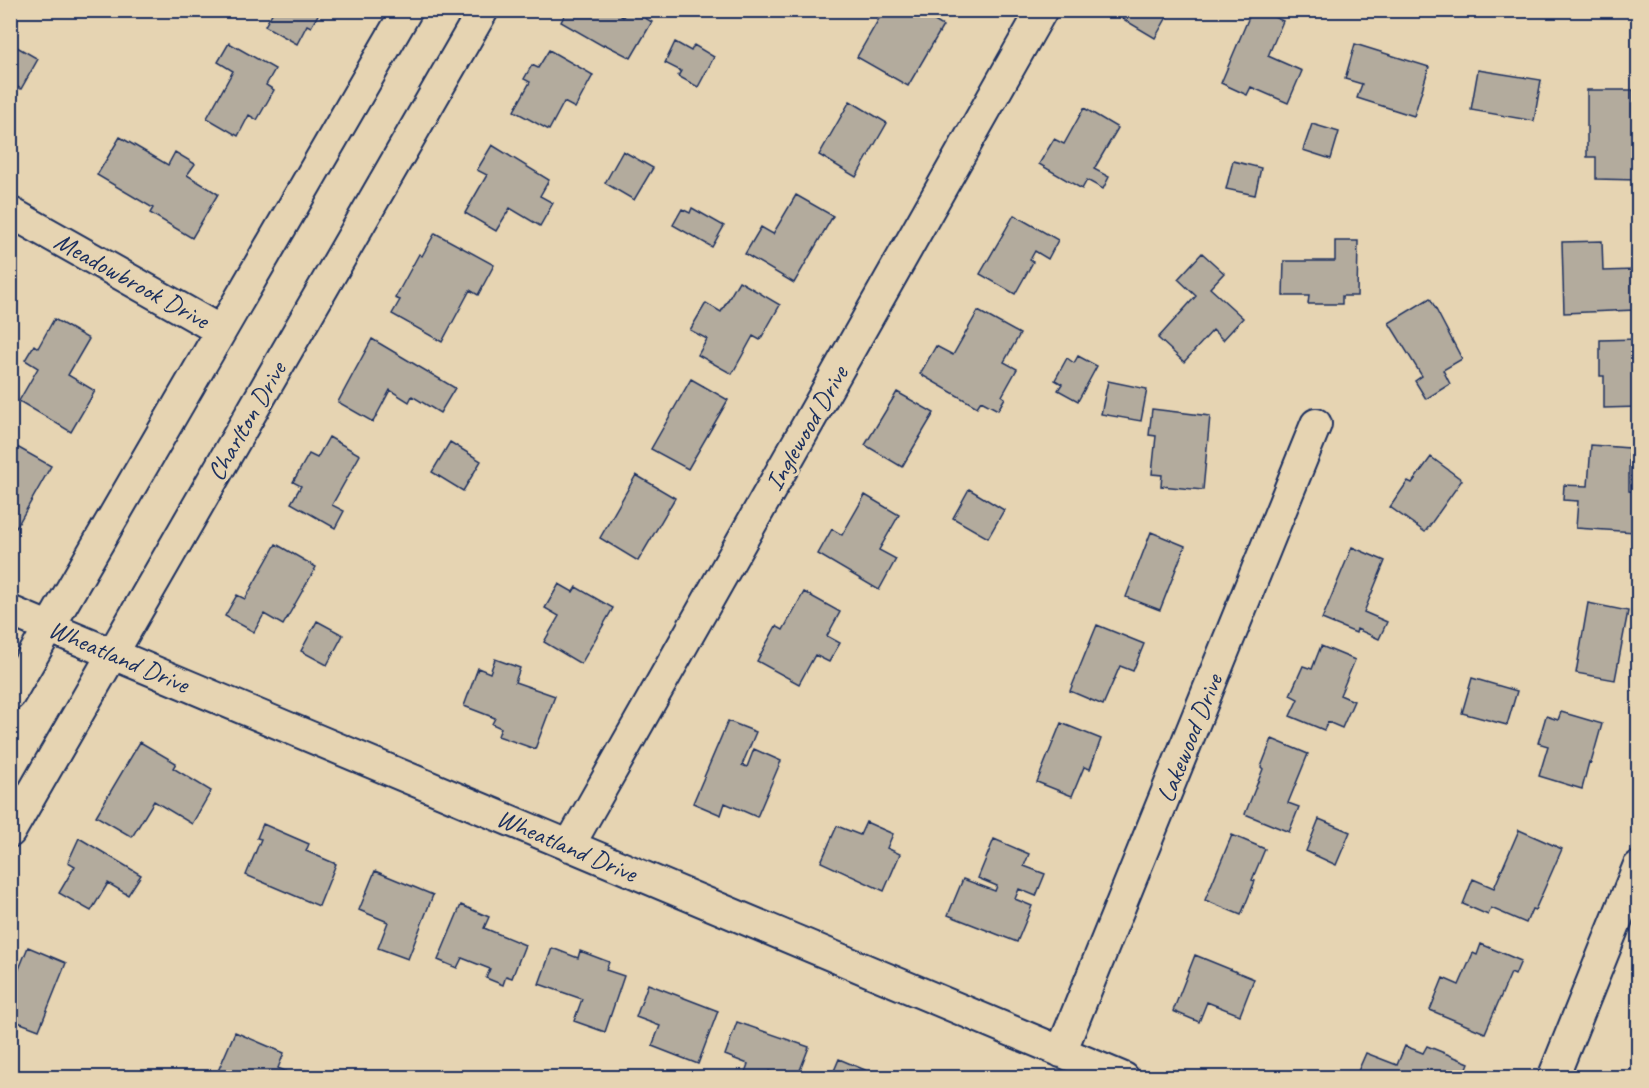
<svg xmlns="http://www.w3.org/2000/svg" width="1649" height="1088" font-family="Caveat,sans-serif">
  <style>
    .building { fill: #b3ab9d; stroke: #1b2f5e; stroke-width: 1.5 }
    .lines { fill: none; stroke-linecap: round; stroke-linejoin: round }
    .street-casing { stroke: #1b2f5e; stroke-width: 34 }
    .street { stroke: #e6d4b2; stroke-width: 30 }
    .labels { text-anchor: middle; stroke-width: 6; stroke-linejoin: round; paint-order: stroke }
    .street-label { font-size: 26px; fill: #1b2f5e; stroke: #e6d4b2 }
  </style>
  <rect width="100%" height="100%" fill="#e6d4b2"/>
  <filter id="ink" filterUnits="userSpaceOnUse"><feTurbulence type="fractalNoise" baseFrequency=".0167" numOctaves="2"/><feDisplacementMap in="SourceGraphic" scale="12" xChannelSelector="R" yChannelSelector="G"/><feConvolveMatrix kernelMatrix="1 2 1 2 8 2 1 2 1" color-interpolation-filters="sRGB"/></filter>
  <g filter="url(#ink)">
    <path class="building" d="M 274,10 L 313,10 L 319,13 L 311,27 L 307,25 L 297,44 L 265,26 Z
      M 567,10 L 624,10 L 621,16 L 623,17 L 627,10 L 632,10 L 652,22 L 631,58 L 604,44 L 603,46 L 561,22 Z
      M 884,10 L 916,10 L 943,26 L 908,86 L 857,57 Z
      M 1121,10 L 1171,10 L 1155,38 L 1118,16 Z
      M 1252,10 L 1258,10 L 1283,21 L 1268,56 L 1302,71 L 1288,103 L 1251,87 L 1247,95 L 1221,83 Z
      M 675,42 L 691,51 L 694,45 L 714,57 L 698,87 L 678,76 L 681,71 L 665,63 Z
      M 10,43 L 38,59 L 21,89 L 10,83 Z
      M 229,43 L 275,69 L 266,85 L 274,90 L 257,120 L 249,115 L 238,136 L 207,118 L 233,71 L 218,62 Z
      M 1355,44 L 1429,67 L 1414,116 L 1357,98 L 1362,84 L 1345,79 Z
      M 549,50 L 593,75 L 575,108 L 564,102 L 549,130 L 514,111 L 530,82 L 524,79 L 532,65 L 538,68 Z
      M 1478,70 L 1541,80 L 1534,121 L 1471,110 Z
      M 1587,90 L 1633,90 L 1633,115 L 1638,115 L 1638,128 L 1634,128 L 1634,154 L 1638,154 L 1638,180 L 1596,179 L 1596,157 L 1587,157 Z
      M 850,101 L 887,123 L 856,177 L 819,155 Z
      M 1084,108 L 1118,128 L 1094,169 L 1109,177 L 1103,189 L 1087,180 L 1082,189 L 1039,164 L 1054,139 L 1064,144 Z
      M 1312,124 L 1339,132 L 1331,159 L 1303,150 Z
      M 120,137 L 168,165 L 175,152 L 195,164 L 187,175 L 218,194 L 192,238 L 150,213 L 153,208 L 97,175 Z
      M 492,145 L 549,180 L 540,196 L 553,203 L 540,226 L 510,208 L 496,231 L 465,213 L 487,175 L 477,170 Z
      M 623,151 L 653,168 L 634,200 L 605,183 Z
      M 1233,161 L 1261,168 L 1255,195 L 1226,189 Z
      M 796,195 L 833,216 L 794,283 L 745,254 L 761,227 L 773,234 Z
      M 692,208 L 724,226 L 712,247 L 673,225 L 682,209 L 690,213 Z
      M 1014,215 L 1058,240 L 1048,259 L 1035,251 L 1030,260 L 1033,262 L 1015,294 L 980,274 Z
      M 435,233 L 494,265 L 478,295 L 470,290 L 442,342 L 392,314 L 400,300 L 395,298 L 419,254 L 422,256 Z
      M 1335,241 L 1358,241 L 1357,296 L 1342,296 L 1342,304 L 1308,304 L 1309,296 L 1283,296 L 1284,261 L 1335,261 Z
      M 1602,241 L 1603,271 L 1634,270 L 1635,310 L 1564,313 L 1562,242 Z
      M 1202,253 L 1224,273 L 1210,288 L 1243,318 L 1223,340 L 1213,330 L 1184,362 L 1158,338 L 1196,296 L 1178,279 Z
      M 739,281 L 780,305 L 760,340 L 753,336 L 732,374 L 698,355 L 707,339 L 690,330 L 706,303 L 721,312 Z
      M 1430,298 L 1462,359 L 1443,370 L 1450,384 L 1426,399 L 1415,381 L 1422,376 L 1389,323 Z
      M 978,311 L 1020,334 L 1004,362 L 1017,369 L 1002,396 L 1005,398 L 998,410 L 981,401 L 977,407 L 920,374 L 936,346 L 953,355 Z
      M 54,319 L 89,339 L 68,375 L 95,391 L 71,432 L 19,401 L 38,368 L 25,360 L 34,345 L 38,348 Z
      M 372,339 L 455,388 L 440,413 L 412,396 L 409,402 L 390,390 L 373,422 L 338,402 Z
      M 1638,339 L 1638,407 L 1604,408 L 1604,376 L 1600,376 L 1600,340 Z
      M 1078,356 L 1097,366 L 1078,401 L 1058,390 L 1062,384 L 1055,380 L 1067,358 L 1074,363 Z
      M 691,379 L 728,400 L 688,469 L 651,449 Z
      M 1108,381 L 1147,389 L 1141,421 L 1101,414 Z
      M 897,392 L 934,413 L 902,467 L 865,445 Z
      M 1152,409 L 1210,416 L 1203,490 L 1161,486 L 1162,475 L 1152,474 L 1156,436 L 1149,435 Z
      M 329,437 L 360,455 L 332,505 L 344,511 L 335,528 L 291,503 L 301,486 L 293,482 L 309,454 L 317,458 Z
      M 450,442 L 481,461 L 463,491 L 432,472 Z
      M 1591,445 L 1629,448 L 1629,491 L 1638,492 L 1635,532 L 1576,528 L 1578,501 L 1563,500 L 1564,485 L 1588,486 Z
      M 17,447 L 51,466 L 16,528 L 10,525 L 10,459 Z
      M 1431,457 L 1462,480 L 1425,532 L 1390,507 L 1408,481 L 1412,483 Z
      M 636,475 L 675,498 L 638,561 L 600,538 Z
      M 969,489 L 1004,510 L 988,538 L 953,518 Z
      M 865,495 L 899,515 L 879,550 L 896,559 L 879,590 L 818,554 L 832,529 L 842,535 Z
      M 1151,532 L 1185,546 L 1160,610 L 1126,597 Z
      M 276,544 L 316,567 L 283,625 L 264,614 L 254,632 L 225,616 L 237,595 L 245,599 Z
      M 1352,547 L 1385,561 L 1364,612 L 1387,622 L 1379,639 L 1357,629 L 1356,633 L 1322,619 Z
      M 559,584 L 573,592 L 576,587 L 613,608 L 581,664 L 544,642 L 559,616 L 545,608 Z
      M 804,592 L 840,612 L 827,636 L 840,643 L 829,662 L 815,655 L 799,684 L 757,661 L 776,626 L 783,630 Z
      M 1588,603 L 1628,611 L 1615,680 L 1576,673 Z
      M 317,621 L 343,635 L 327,665 L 301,651 Z
      M 1097,625 L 1144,644 L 1133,671 L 1120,666 L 1103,705 L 1070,691 Z
      M 1321,646 L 1355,660 L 1340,695 L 1354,701 L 1342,728 L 1328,722 L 1324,730 L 1290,716 L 1298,699 L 1290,695 L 1303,666 L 1312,669 Z
      M 495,659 L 520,668 L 515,682 L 555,696 L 535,749 L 498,736 L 501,728 L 492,724 L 495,718 L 464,706 L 478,668 L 490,673 Z
      M 1472,678 L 1517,691 L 1507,725 L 1462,713 Z
      M 1561,712 L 1602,724 L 1591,763 L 1589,762 L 1582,789 L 1539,776 L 1548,746 L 1538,743 L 1546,716 L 1558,720 Z
      M 728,721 L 756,732 L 742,765 L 747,767 L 754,749 L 781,761 L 757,817 L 725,803 L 721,815 L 693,803 Z
      M 1061,723 L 1101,739 L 1090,769 L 1084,767 L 1072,796 L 1037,782 Z
      M 1272,739 L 1308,754 L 1288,803 L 1299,807 L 1289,832 L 1245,814 L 1263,769 L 1261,767 Z
      M 140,742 L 176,763 L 173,768 L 211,791 L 192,824 L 154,801 L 132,837 L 96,816 Z
      M 1319,819 L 1350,832 L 1336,865 L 1306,851 Z
      M 866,822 L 893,834 L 887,848 L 900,854 L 884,891 L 821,862 L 837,826 L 860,835 Z
      M 263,824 L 309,844 L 306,851 L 336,864 L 319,906 L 246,875 L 261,839 L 257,838 Z
      M 1519,830 L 1562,849 L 1535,910 L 1532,909 L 1526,923 L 1491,908 L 1488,915 L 1463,904 L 1473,879 L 1494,888 Z
      M 1232,835 L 1265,849 L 1252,880 L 1255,881 L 1241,915 L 1205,900 Z
      M 79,838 L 141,875 L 128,895 L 108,883 L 91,911 L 59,893 L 75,866 L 68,862 Z
      M 994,839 L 1029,854 L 1024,866 L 1045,874 L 1036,896 L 1019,889 L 1015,899 L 1032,906 L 1017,942 L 948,915 L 963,879 L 995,891 L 997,886 L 978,878 Z
      M 375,871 L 433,895 L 408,959 L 378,948 L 388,922 L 359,910 Z
      M 461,905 L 489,917 L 484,928 L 525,945 L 512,978 L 506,976 L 503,985 L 486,978 L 490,969 L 462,958 L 457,968 L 438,960 Z
      M 1481,944 L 1521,961 L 1515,975 L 1511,973 L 1485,1033 L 1430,1010 L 1443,978 L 1459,985 L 1473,953 L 1477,955 Z
      M 28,947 L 66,963 L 39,1030 L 10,1019 L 10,991 Z
      M 552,948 L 578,958 L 580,951 L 609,962 L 606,970 L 624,976 L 605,1032 L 574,1021 L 582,999 L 539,984 Z
      M 1195,955 L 1254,979 L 1240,1015 L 1207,1002 L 1199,1022 L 1173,1011 Z
      M 648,984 L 718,1011 L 698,1064 L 652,1046 L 660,1026 L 636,1017 Z
      M 737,1022 L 809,1047 L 797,1078 L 785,1078 L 769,1071 L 767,1078 L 743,1078 L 748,1064 L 725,1055 Z
      M 235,1032 L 284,1053 L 278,1068 L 300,1078 L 215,1078 Z
      M 1405,1046 L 1423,1053 L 1427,1046 L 1469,1063 L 1463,1078 L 1355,1078 L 1366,1053 L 1397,1065 Z
      M 839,1059 L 865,1070 L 862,1078 L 831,1078 Z
      M 1638,1061 L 1638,1078 L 1632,1078 Z"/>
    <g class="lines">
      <defs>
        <path id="street" d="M 10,212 L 221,331
          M 10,611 L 1124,1078
          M 10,695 L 407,10
          M 10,832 L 483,10
          M 569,846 L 1042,10
          M 1061,1052 L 1316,424
          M 1553,1078 L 1638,867"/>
      </defs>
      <use href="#street" class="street-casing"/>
      <use href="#street" class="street"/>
    </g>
  </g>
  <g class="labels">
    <g class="street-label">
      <text transform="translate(132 280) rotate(29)" y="9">Meadowbrook Drive</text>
      <text transform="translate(246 421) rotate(-60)" y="9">Charlton Drive</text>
      <text transform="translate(806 428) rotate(-60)" y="9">Inglewood Drive</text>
      <text transform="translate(119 656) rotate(23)" y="9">Wheatland Drive</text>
      <text transform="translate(1189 738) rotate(-68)" y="9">Lakewood Drive</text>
      <text transform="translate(567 845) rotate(23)" y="9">Wheatland Drive</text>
    </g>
  </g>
  <rect width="1649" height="1088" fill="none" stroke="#e6d4b2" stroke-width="36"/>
  <rect x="18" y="18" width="1613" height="1052" fill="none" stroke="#1b2f5e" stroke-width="2" filter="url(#ink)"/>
</svg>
